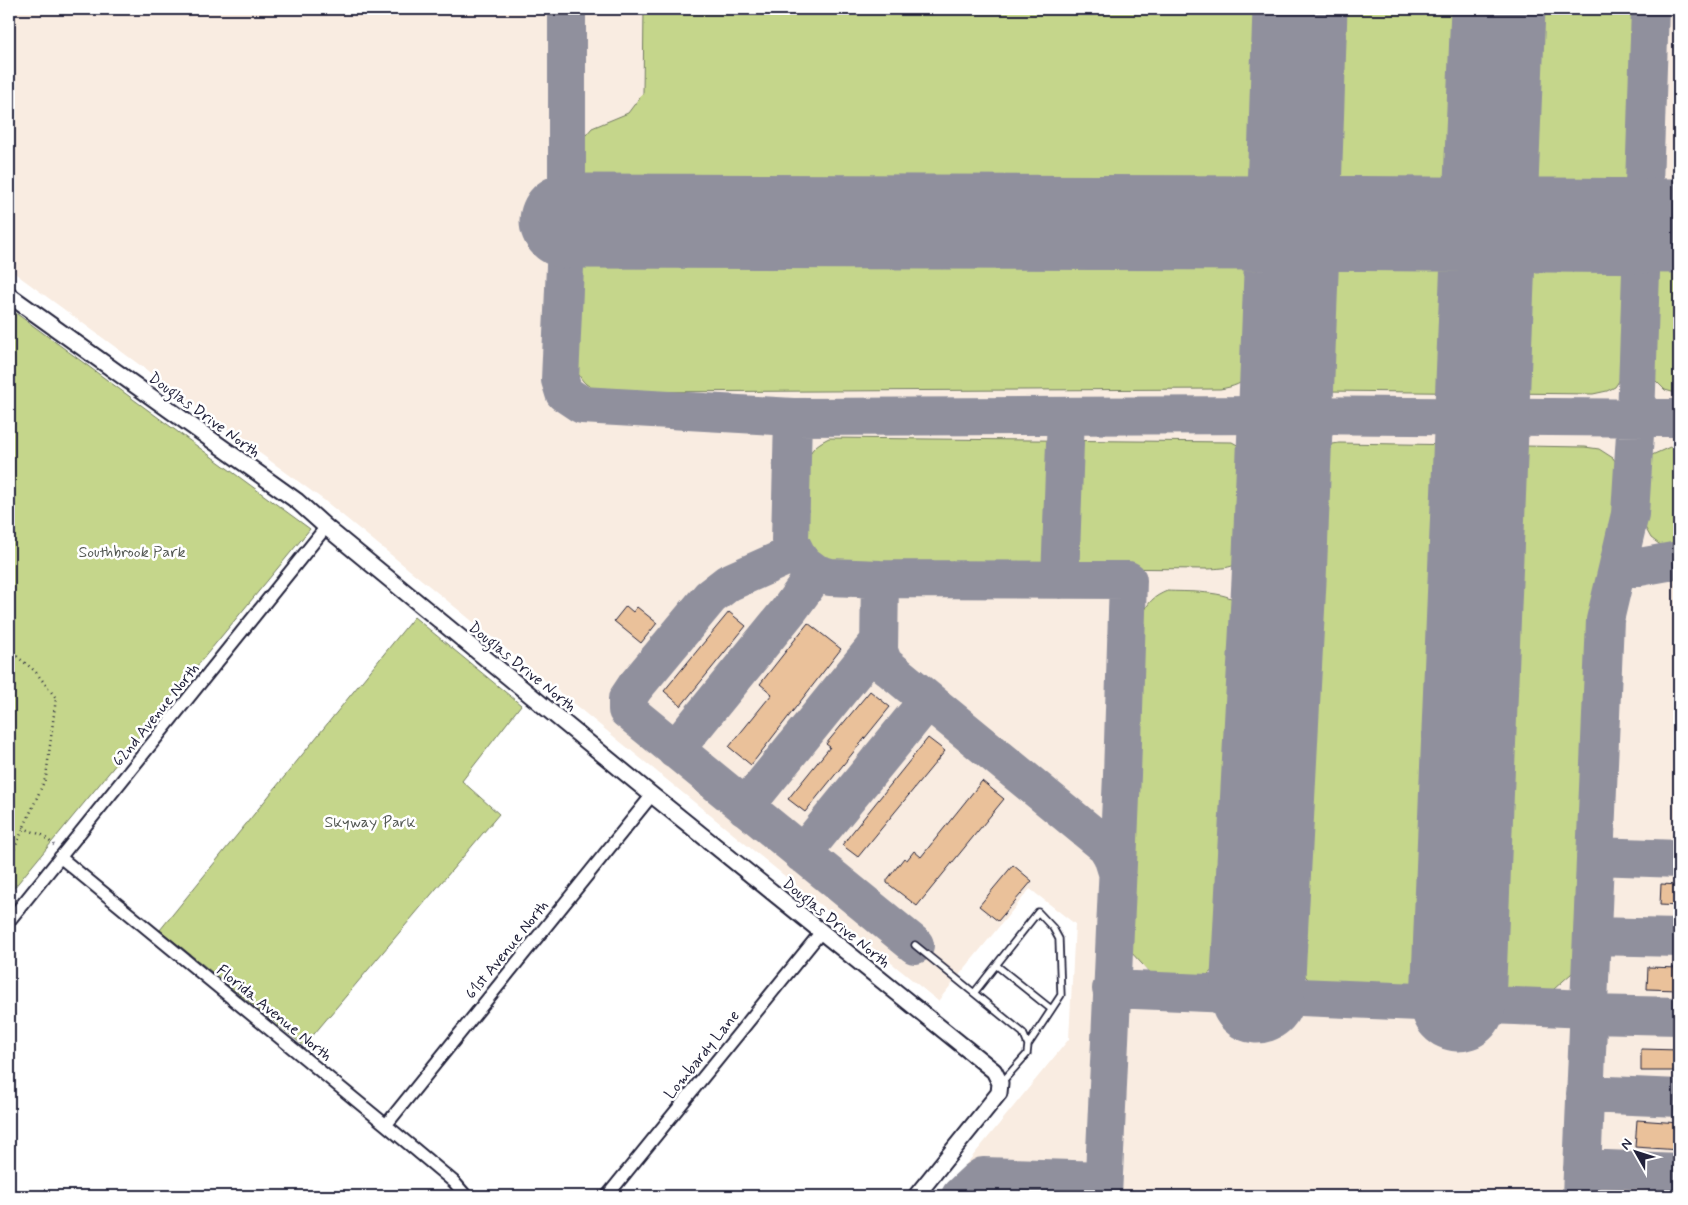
<svg xmlns="http://www.w3.org/2000/svg" width="1688" height="1205" font-family="Mynerve,sans-serif">
  <style>
    .built { fill: #f9ece1 }
    .green { fill: #c5d68b; stroke: #747c63 }
    .lines { fill: none; stroke-linecap: round; stroke-linejoin: round }
    .taxiway { stroke: #90909d; stroke-width: 38 }
    .runway { stroke: #90909d; stroke-width: 95 }
    .building { fill: #eac19a; stroke: #22223b }
    .lane-casing { stroke: #22223b; stroke-width: 9 }
    .street-casing { stroke: #22223b; stroke-width: 15 }
    .secondary-casing { stroke: #22223b; stroke-width: 19 }
    .path { stroke: #22223b; stroke-width: 2.5; stroke-dasharray: 1 4; stroke-linecap: butt }
    .lane { stroke: #fff; stroke-width: 5.5 }
    .street { stroke: #fff; stroke-width: 11 }
    .secondary { stroke: #fff; stroke-width: 15 }
    .labels { text-anchor: middle; stroke-width: 5; stroke-linejoin: round; paint-order: stroke }
    .street-label { font-size: 16px; fill: #22223b; stroke: #fff }
    .park-label { font-size: 16px; fill: #535853; stroke: #fff }
  </style>
  <rect width="100%" height="100%" fill="#fff"/>
  <filter id="ink" filterUnits="userSpaceOnUse"><feTurbulence type="fractalNoise" baseFrequency=".02" numOctaves="2"/><feDisplacementMap in="SourceGraphic" scale="10" xChannelSelector="R" yChannelSelector="G"/><feConvolveMatrix kernelMatrix="1 2 1 2 8 2 1 2 1" color-interpolation-filters="sRGB"/></filter>
  <g filter="url(#ink)">
    <path class="built" d="M 9,9 L 1679,9 L 1679,728 L 1677,730 L 1676,812 L 1679,812 L 1679,1196 L 940,1196 L 1069,1039 L 1075,924 L 1030,889 L 938,1001 L 325,501 L 9,269 Z"/>
    <path class="green" d="M 644,9 L 1269,9 L 1264,144 C 1259,182 1249,189 1213,195 L 600,194 L 579,180 L 580,142 L 592,128 L 628,113 L 643,93 Z
      M 1319,9 L 1638,9 L 1632,148 C 1631,161 1633,188 1617,195 C 1612,198 1604,198 1598,199 L 1347,198 L 1339,197 L 1324,186 L 1320,180 L 1313,154 Z
      M 1371,248 L 1607,254 C 1618,259 1623,265 1627,277 L 1625,372 L 1615,387 L 1607,391 L 1593,394 L 1327,391 C 1316,385 1309,377 1306,365 L 1309,277 C 1318,243 1342,249 1371,248 Z
      M 610,249 L 1227,249 C 1246,252 1256,258 1259,278 C 1258,297 1259,359 1251,373 C 1244,384 1232,387 1220,389 L 627,392 C 615,391 596,393 586,384 C 580,379 575,369 574,361 C 572,350 576,276 580,269 C 587,255 596,251 610,249 Z
      M 1679,255 L 1679,394 L 1665,390 L 1653,378 L 1647,362 L 1652,277 L 1660,265 L 1668,258 Z
      M 9,308 L 310,529 L 9,894 Z
      M 829,438 L 1232,442 L 1241,447 L 1247,454 L 1252,483 L 1249,545 C 1244,568 1228,568 1208,569 L 829,566 C 817,560 810,554 804,542 C 804,522 801,472 809,456 C 812,447 821,442 829,438 Z
      M 1339,443 L 1585,447 L 1599,449 L 1613,458 L 1618,465 L 1620,473 L 1616,522 L 1592,617 L 1581,965 L 1545,997 L 1314,986 L 1286,954 L 1285,922 L 1295,636 L 1301,547 L 1300,492 L 1302,469 L 1314,451 L 1327,445 Z
      M 1679,446 L 1679,549 L 1669,549 L 1659,544 L 1651,538 L 1642,522 L 1643,476 L 1652,455 L 1670,447 Z
      M 1167,591 C 1184,592 1228,590 1240,604 C 1246,610 1245,620 1246,627 L 1235,951 L 1200,981 L 1158,981 L 1128,949 L 1143,615 C 1148,602 1153,597 1167,591 Z
      M 414,617 L 521,705 L 462,781 L 499,814 L 304,1046 L 160,930 Z"/>
    <g class="lines">
      <path class="taxiway" d="M 567,9 L 567,221 L 560,380 L 564,393 L 582,405 L 793,417 L 1286,415 L 1679,418
        M 793,417 L 790,541 L 800,561 L 816,573 L 830,577 L 880,579 L 1128,580 L 1122,775 L 1103,1196
        M 795,553 L 728,583 L 710,597 L 635,687 L 627,699 L 627,710 L 915,945
        M 1617,571 L 1679,560
        M 880,579 L 879,651 L 884,664 L 1106,846 L 1112,856 L 1117,872
        M 1060,580 L 1066,416
        M 675,750 L 789,610 L 816,573
        M 745,807 L 878,643
        M 802,854 L 928,700
        M 1595,856 L 1679,859
        M 1592,936 L 1679,938
        M 1111,989 L 1588,1009
        M 1588,1014 L 1679,1016
        M 1585,1094 L 1679,1098
        M 1582,1168 L 1679,1172
        M 960,1196 L 977,1180 L 983,1176 L 1103,1180
        M 1581,1196 L 1605,620 L 1630,514 L 1636,418 L 1650,9"/>
      <path class="runway" d="M 567,221 L 1293,223 L 1679,226
        M 1257,996 L 1279,581 L 1293,223 L 1300,9
        M 1458,1004 L 1498,9"/>
    </g>
    <path class="building" d="M 626,606 L 633,612 L 637,607 L 657,623 L 641,643 L 614,621 Z
      M 729,612 L 746,626 L 681,706 L 664,691 Z
      M 808,623 L 841,649 L 751,765 L 729,747 L 772,694 L 760,684 Z
      M 870,691 L 890,707 L 805,812 L 788,799 L 830,747 L 826,744 Z
      M 928,738 L 945,751 L 858,857 L 842,845 Z
      M 982,781 L 1004,799 L 917,906 L 887,883 L 887,880 L 904,858 L 907,860 L 914,851 L 921,857 Z
      M 1013,865 L 1032,881 L 998,921 L 979,906 Z
      M 1661,884 L 1679,885 L 1679,906 L 1660,905 Z
      M 1648,967 L 1679,968 L 1679,990 L 1647,989 Z
      M 1641,1049 L 1679,1050 L 1679,1071 L 1641,1071 Z
      M 1637,1120 L 1679,1123 L 1679,1150 L 1635,1147 Z"/>
    <g class="lines">
      <defs>
        <path id="lane" d="M 915,945 L 1023,1033 L 1028,1045 L 1027,1054 L 1002,1082
          M 996,965 L 1051,1009
          M 974,993 L 1038,912 L 1053,928 L 1059,939 L 1061,995 L 1028,1045"/>
        <path id="street" d="M 60,857 L 386,1125 L 454,1182 L 466,1196
          M 9,921 L 326,527
          M 386,1125 L 652,795
          M 607,1196 L 821,932"/>
        <path id="secondary" d="M 9,295 L 297,501 L 326,527 L 652,795 L 994,1071 L 1000,1083 L 999,1093 L 916,1196"/>
      </defs>
      <use href="#lane" class="lane-casing"/>
      <use href="#street" class="street-casing"/>
      <use href="#secondary" class="secondary-casing"/>
      <path class="path" d="M 9,650 L 35,671 L 56,698 L 46,777 L 9,861
        M 23,828 L 42,835 L 54,845"/>
      <use href="#lane" class="lane"/>
      <use href="#street" class="street"/>
      <use href="#secondary" class="secondary"/>
    </g>
  </g>
  <g class="labels">
    <g class="street-label">
      <text transform="translate(205 414) rotate(36)" y="6">Douglas Drive North</text>
      <text transform="translate(523 666) rotate(39)" y="6">Douglas Drive North</text>
      <text transform="translate(155 714) rotate(-51)" y="6">62nd Avenue North</text>
      <text transform="translate(837 922) rotate(39)" y="6">Douglas Drive North</text>
      <text transform="translate(506 949) rotate(-51)" y="6">61st Avenue North</text>
      <text transform="translate(275 1012) rotate(39)" y="6">Florida Avenue North</text>
      <text transform="translate(701 1054) rotate(-51)" y="6">Lombardy Lane</text>
    </g>
    <g class="park-label">
      <text x="132" y="557">Southbrook Park</text>
      <text x="370" y="827">Skyway Park</text>
    </g>
  </g>
  <rect width="1688" height="1205" fill="none" stroke="#fff" stroke-width="30"/>
  <rect x="15" y="15" width="1658" height="1175" fill="none" stroke="#22223b" stroke-width="2" filter="url(#ink)"/>
  <g transform="translate(1636 1152) rotate(309)" stroke="#ffffff" stroke-width="4" paint-order="stroke">
  <path d="M0-4L9 19L0 12L-9 19Z" fill="#22223b"/>
  <text y="-8" font-size="14" font-weight="bold" text-anchor="middle" fill="#22223b">N</text>
  </g>
</svg>
